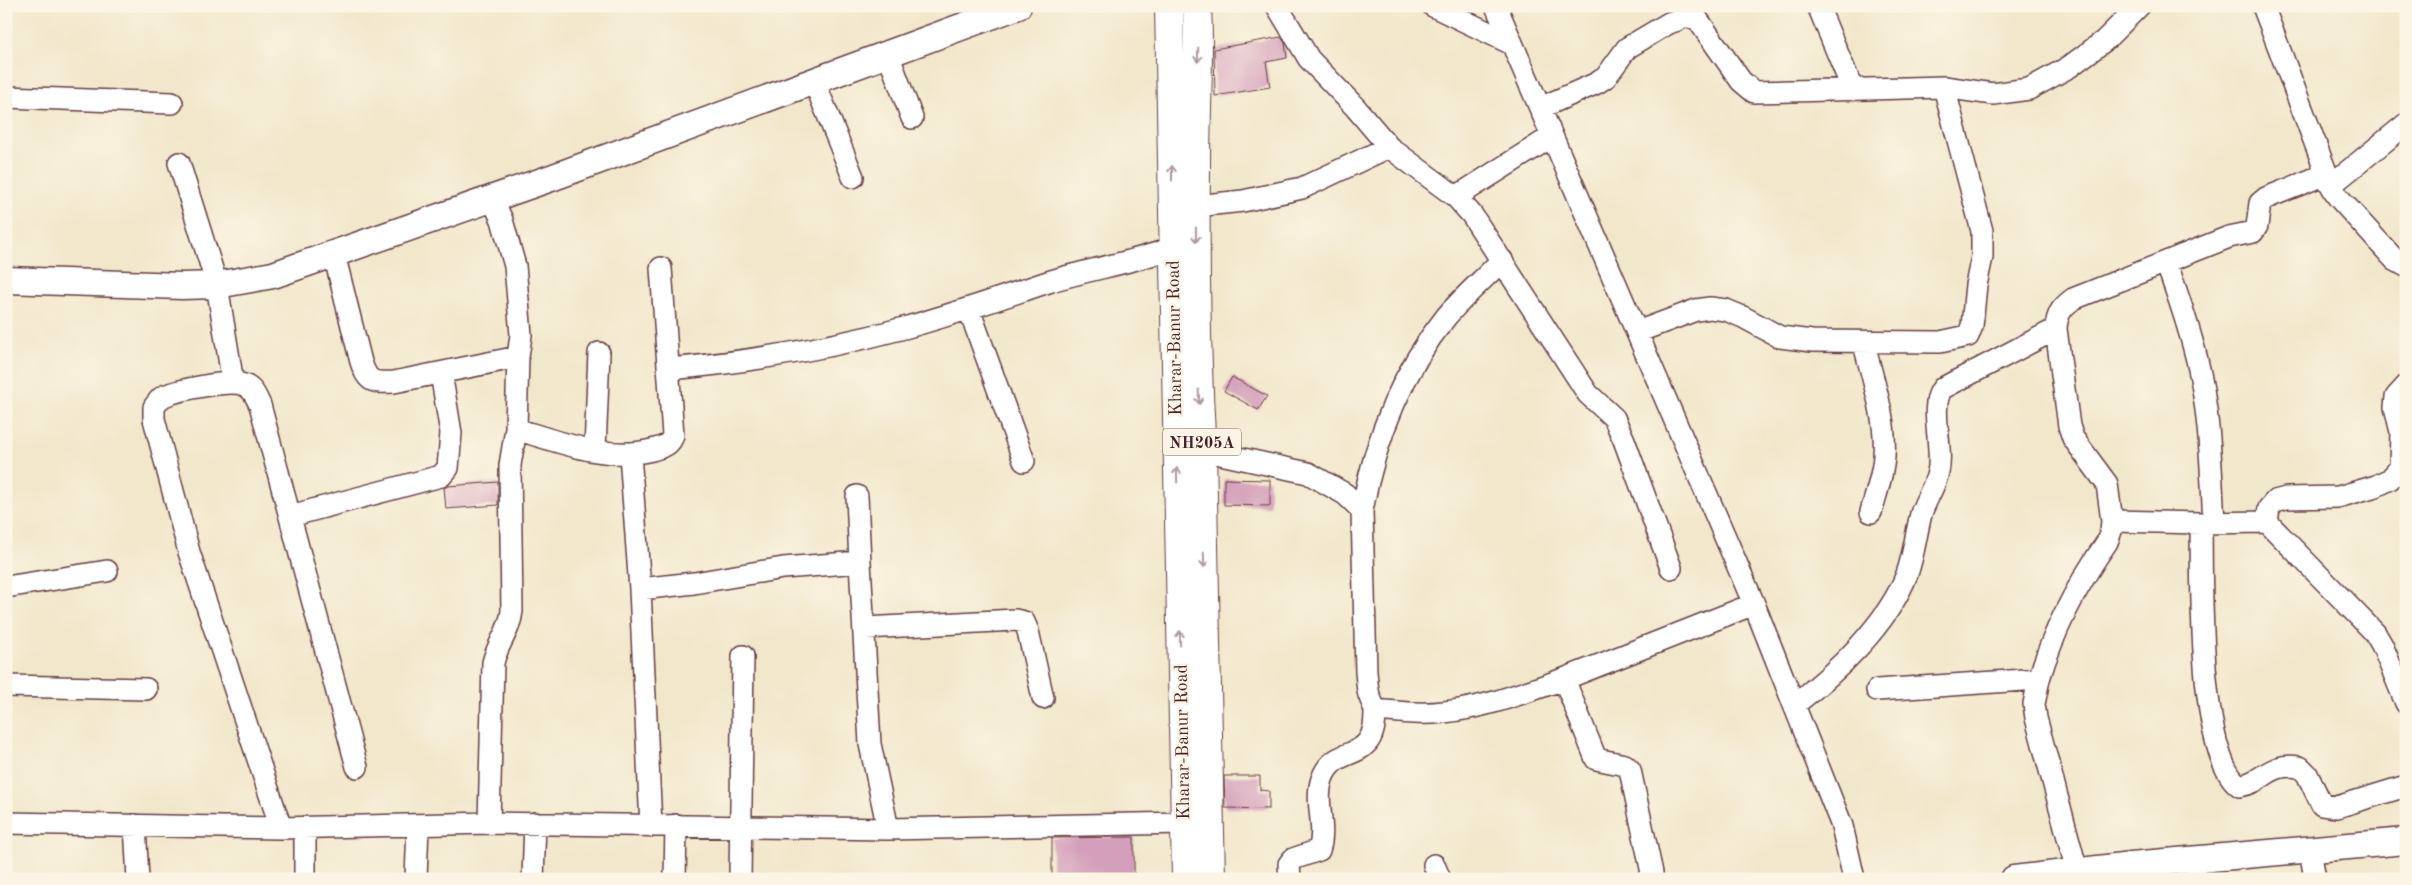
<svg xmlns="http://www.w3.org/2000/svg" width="2412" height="885" font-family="'Old Standard TT',serif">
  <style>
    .building { fill: #d49fba }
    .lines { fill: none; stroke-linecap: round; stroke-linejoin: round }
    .minor-casing { stroke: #633d43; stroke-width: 24 }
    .tertiary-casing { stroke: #633d43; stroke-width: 29 }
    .trunk-casing { stroke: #633d43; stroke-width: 30 }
    .minor { stroke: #fff; stroke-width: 21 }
    .tertiary { stroke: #fff; stroke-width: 26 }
    .trunk { stroke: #fff; stroke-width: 28 }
    .oneway { stroke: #ae9aa0 }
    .labels { text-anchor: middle; stroke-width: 5; stroke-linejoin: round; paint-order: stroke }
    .shield { fill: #fcf5e5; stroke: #7f5f63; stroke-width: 1 }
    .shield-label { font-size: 16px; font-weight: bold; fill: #4a1f2b }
    .street-label { font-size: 18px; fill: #4a1f2b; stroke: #fcf5e5 }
  </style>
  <rect width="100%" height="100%" fill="#fcf5e5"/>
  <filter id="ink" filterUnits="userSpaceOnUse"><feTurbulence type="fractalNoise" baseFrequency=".02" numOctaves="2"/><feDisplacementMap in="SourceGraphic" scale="10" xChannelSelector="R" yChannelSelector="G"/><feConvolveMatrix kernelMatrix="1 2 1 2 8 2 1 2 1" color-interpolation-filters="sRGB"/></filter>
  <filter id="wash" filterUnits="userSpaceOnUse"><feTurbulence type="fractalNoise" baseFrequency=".0096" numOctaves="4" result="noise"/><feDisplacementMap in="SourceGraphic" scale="20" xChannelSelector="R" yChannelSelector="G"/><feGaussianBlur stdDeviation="1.12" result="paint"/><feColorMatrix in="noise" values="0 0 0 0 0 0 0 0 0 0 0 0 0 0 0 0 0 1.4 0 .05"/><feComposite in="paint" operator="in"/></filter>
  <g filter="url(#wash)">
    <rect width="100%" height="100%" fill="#f1e7cb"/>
    <g id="blocks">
      <path class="building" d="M 1281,37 L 1285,43 L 1287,58 L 1266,62 L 1270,87 L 1215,96 L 1214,49 Z
        M 1232,377 L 1267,396 L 1258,410 L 1224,391 Z
        M 1224,479 L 1270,480 L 1270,506 L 1224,505 Z
        M 498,482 L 498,505 L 446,509 L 444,488 L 448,486 Z
        M 1224,776 L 1260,776 L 1260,790 L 1269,791 L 1269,809 L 1225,808 Z
        M 1134,837 L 1134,876 L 1052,876 L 1052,838 Z"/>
    </g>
  </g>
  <g filter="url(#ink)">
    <use href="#blocks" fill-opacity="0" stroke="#633d43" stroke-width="1"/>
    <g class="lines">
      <defs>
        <path id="minor" d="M 1277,6 L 1309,59 L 1355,107 L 1389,147 L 1456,197 L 1472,215 L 1588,394 L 1614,418 L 1624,440 L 1671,568
          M 1433,6 L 1510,43
          M 1496,6 L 1754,604 L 1842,826 L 1854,879
          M 1818,6 L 1853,90
          M 2263,6 L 2331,185 L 2338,197 L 2395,260 L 2406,266
          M 888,54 L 912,118
          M 814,81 L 853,177
          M 6,97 L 172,103
          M 1540,108 L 1597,83 L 1606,77 L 1627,48 L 1669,23 L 1689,16 L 1698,20 L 1741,81 L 1754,92 L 1944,87 L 1993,94 L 2029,89 L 2069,67 L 2104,41 L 2139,6
          M 179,163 L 217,285 L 233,383
          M 2331,185 L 2406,124
          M 1456,197 L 1551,137
          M 1196,206 L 1243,201 L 1302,188 L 1389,147
          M 334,254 L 361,362 C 368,383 373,383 394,382 L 518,357
          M 2166,262 C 2178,295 2189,327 2197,360 C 2210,413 2211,469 2214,523
          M 969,309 L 1024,461
          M 1637,332 L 1696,310 L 1710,308 L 1726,310 L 1743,317 L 1780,337 L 1812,341 L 1940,342 L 1968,336 L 1972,326 L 1976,285 L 1982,257 L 1982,231 L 1944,87
          M 1864,343 C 1872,379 1887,418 1884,456 C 1883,475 1876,494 1871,512
          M 669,369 C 748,362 826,349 904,328 C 952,315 1000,298 1048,282 C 1089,269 1132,263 1172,248
          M 516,429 C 559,442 607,461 652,450 C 662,447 670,446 673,435 L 661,268
          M 595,450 L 599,353
          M 1202,450 L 1308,473 L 1345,494 L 1362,510 C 1375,441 1401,373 1446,317 C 1463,297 1484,279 1502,260
          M 630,454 L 640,589
          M 857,496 L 860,562
          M 290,516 L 441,476 L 448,468 L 451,433 L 441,373
          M 2112,521 L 2201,523 L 2267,522 L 2375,633 L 2382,645 L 2406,703
          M 2267,522 L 2269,508 L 2275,501 L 2286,498 L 2338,497 L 2376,486 L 2390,479 L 2400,468 L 2401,432 L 2395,407 L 2396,397 L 2406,386
          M 2201,523 C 2202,574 2197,759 2240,786 C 2265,782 2268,762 2300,767 L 2307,774 L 2322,805 L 2337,807 L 2406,786
          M 6,587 L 107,571
          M 865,628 L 1015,620 L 1024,622 L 1028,631 L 1043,698
          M 1564,679 L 1754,604
          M 2039,679 L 2034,704 L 2036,718 L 2077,871
          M 6,686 L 146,689
          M 1877,690 L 2039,679 C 2054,629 2077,585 2107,542 L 2111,531 L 2112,521 L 2107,484 L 2073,438 L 2069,426 L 2056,329
          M 1794,705 C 1836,673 1888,624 1907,574 C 1914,554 1916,534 1921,514 C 1925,500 1935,487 1938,472 C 1944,448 1928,404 1943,388 L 2056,329 C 2057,314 2061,308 2073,299 L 2229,237 L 2253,232 L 2257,226 L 2260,203 L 2266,198 L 2326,174
          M 1375,710 C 1398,712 1421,715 1444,712 C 1485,708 1525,692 1564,679 L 1596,759 L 1625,765 L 1630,770 L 1652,873 L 1649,879
          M 6,823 L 281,828 L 489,823 L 888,829 L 1184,823
          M 489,823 L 493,663 C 497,644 510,631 512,611 L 510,465 L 516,429 L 518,357 L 521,335 L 515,266 L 502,220 L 492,198
          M 135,825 L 138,879
          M 651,826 L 640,589 L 694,583 L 783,568 L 860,562 L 870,744 L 888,829
          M 281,828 L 189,552 L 154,419 L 154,407 C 157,403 160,398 164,396 C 178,390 230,379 244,385 C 253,388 256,397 260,405 L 357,767
          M 2310,849 L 2315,879
          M 1434,865 L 1440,879
          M 305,879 L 305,828
          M 416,879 L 418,825
          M 533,879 L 535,823
          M 675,879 L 676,825
          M 740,879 L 743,656
          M 1290,879 L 1289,864 L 1293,859 L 1319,850 C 1327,827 1314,802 1322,779 C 1335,741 1375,767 1375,713 C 1375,707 1371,701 1369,695 C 1367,688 1367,680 1366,672 L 1362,510"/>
        <path id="tertiary" d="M 6,280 L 182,286 L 217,285 L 273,275 L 551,178 L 1018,6
          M 2014,879 L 2131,865 L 2406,841"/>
        <path id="trunk" d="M 1169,6 L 1186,879
          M 1197,6 C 1200,59 1196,112 1196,165 C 1195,260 1196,356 1202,450 L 1211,879"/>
      </defs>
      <use href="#minor" class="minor-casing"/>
      <use href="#tertiary" class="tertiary-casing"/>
      <use href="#trunk" class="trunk-casing"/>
      <use href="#minor" class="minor"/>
      <use href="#tertiary" class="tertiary"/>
      <use href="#trunk" class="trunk"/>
    </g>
    <defs><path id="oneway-shaft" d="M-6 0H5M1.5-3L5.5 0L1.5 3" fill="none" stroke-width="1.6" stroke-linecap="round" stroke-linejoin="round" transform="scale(1.25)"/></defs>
    <g class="oneway">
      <use href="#oneway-shaft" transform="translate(1198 55) rotate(92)"/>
      <use href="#oneway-shaft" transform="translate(1172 173) rotate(-90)"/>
      <use href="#oneway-shaft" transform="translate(1196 235) rotate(89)"/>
      <use href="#oneway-shaft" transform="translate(1199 397) rotate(87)"/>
      <use href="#oneway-shaft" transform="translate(1177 475) rotate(-91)"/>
      <use href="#oneway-shaft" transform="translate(1204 560) rotate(88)"/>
      <use href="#oneway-shaft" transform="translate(1180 638) rotate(-91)"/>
    </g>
  </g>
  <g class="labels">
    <rect class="shield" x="1163" y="428.5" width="78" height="27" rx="4"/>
    <g class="shield-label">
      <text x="1202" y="448">NH205A</text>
    </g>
    <g class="street-label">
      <text transform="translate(1174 338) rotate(-91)" y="6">Kharar-Banur Road</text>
      <text transform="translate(1182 742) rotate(-91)" y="6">Kharar-Banur Road</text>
    </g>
  </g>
  <rect width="2412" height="885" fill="none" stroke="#fcf5e5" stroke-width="25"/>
</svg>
